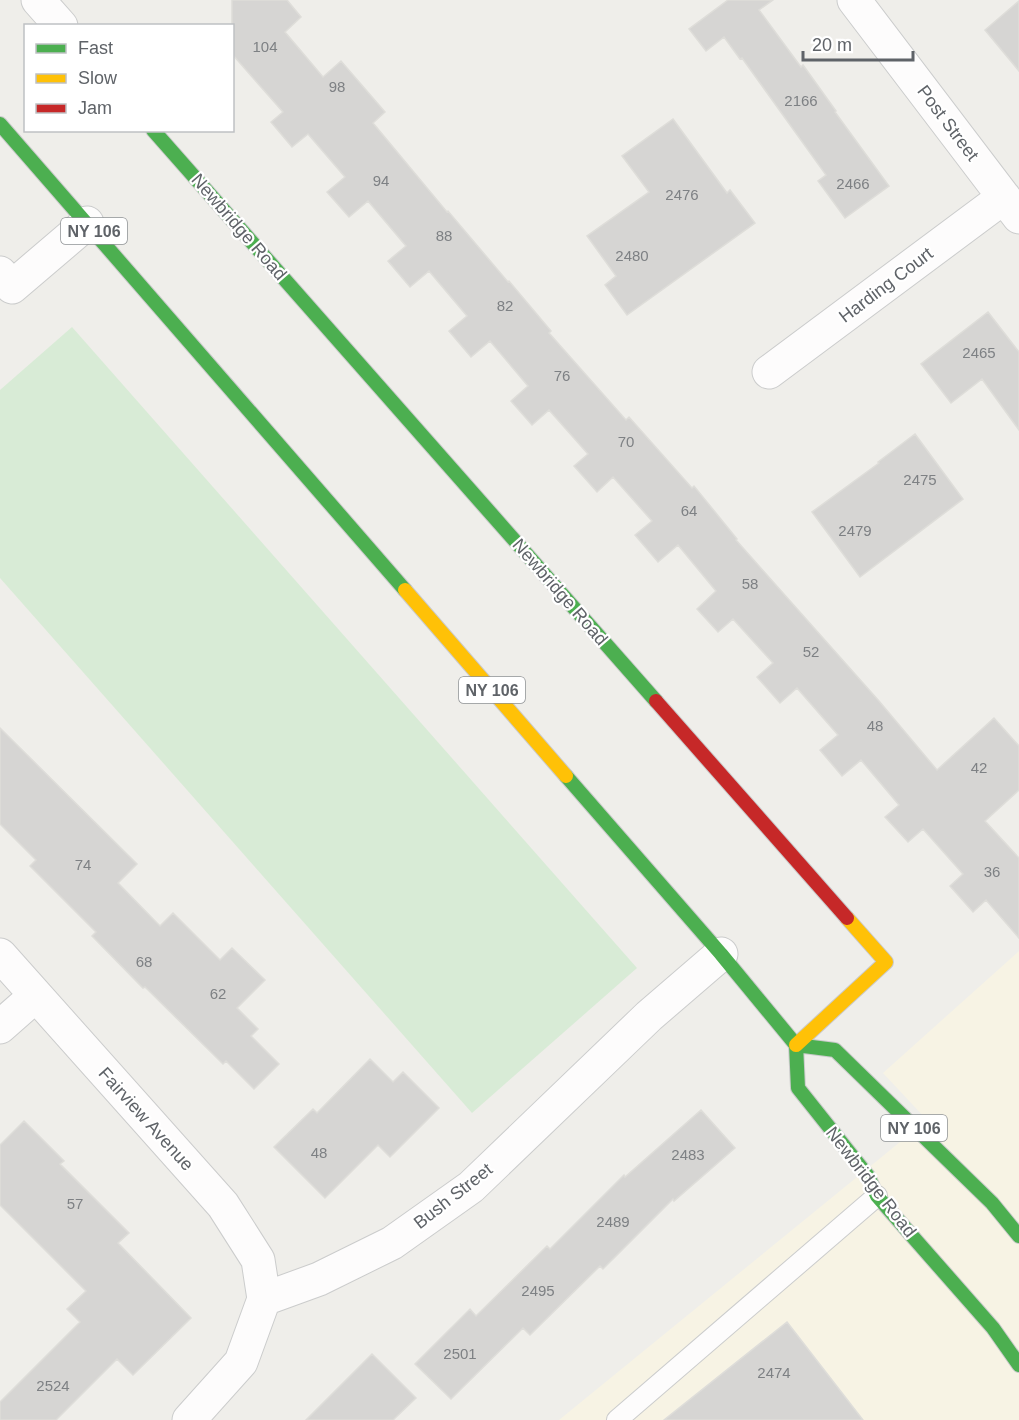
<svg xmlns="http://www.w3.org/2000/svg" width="1019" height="1420" font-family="Helvetica,sans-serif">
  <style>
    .commercial { fill: #f7f3e4 }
    .green { fill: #d8ebd6 }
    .building { fill: #d6d5d3; stroke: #deddd9; stroke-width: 1.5 }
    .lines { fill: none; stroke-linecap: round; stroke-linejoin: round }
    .lane-casing { stroke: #cbcccc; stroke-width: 22 }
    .street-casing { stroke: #cbcccc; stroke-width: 35 }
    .fast-casing { stroke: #cacacb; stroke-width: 16 }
    .slow-casing { stroke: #cacacb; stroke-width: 16 }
    .jam-casing { stroke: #cacacb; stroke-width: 16 }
    .lane { stroke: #fdfcfc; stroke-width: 20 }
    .street { stroke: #fdfcfc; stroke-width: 33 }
    .fast { stroke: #4caf50; stroke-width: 14 }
    .slow { stroke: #ffc107; stroke-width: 14 }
    .jam { stroke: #c62828; stroke-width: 14 }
    .labels { text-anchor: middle; stroke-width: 4.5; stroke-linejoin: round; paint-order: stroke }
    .number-label { font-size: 15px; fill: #7e8184 }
    .shield { fill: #fff; stroke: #8f9295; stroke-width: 1.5 }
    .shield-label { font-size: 16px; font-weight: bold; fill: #5f6368 }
    .street-label { font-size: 18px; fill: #5f6368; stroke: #fff }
  </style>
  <rect width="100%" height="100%" fill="#efeeea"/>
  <path class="commercial" d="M 1019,951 L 1019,1420 L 559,1420 L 927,1120 L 883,1073 Z"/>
  <path class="green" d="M 72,327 L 637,968 L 472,1113 L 0,578 L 0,390 Z"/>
  <path class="building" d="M 232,0 L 287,0 L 301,17 L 285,32 L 323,77 L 341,61 L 385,112 L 373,123 L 447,212 L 448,211 L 508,282 L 509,281 L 551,331 L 549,333 L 626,420 L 629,417 L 692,488 L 694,486 L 737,539 L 736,540 L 879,701 L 937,770 L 994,718 L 1019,746 L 1019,790 L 985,821 L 1019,858 L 1019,938 L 986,900 L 973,912 L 950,886 L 963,874 L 923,829 L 908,842 L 885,817 L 899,805 L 861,760 L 842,776 L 820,750 L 838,735 L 797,688 L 780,703 L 757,677 L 773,663 L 733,619 L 718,632 L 697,609 L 716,591 L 678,545 L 658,562 L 635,535 L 652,521 L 613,477 L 597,492 L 574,466 L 588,454 L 549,410 L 532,425 L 511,401 L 528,386 L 490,341 L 471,357 L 449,331 L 467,316 L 429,271 L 410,287 L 388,261 L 406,246 L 368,201 L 349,217 L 327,192 L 345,177 L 308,134 L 292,147 L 271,122 L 283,112 L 232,54 Z
    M 728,0 L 773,0 L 759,10 L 801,67 L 803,65 L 836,111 L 835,112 L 889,186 L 845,218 L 818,181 L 826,175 L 742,58 L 740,59 L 724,37 L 706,51 L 689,29 Z
    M 1019,1 L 1019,71 L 985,30 Z
    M 673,119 L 727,193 L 730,190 L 755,223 L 627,315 L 605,285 L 616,276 L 587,236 L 649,192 L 622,156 Z
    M 988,312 L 1019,352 L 1019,430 L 982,379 L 951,403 L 921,364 Z
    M 915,434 L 963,499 L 860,577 L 812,512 L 879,463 L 878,462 Z
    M 0,728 L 137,864 L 118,883 L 160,926 L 173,913 L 220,960 L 232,948 L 265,980 L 237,1008 L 258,1029 L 251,1036 L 279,1064 L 254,1089 L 226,1061 L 223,1064 L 145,987 L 143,988 L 92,936 L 96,932 L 30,866 L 36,860 L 0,824 Z
    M 370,1059 L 393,1082 L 403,1072 L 439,1108 L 390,1157 L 378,1145 L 325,1198 L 274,1147 L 313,1109 L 317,1113 Z
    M 701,1110 L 735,1148 L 674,1201 L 673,1199 L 603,1269 L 600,1266 L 530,1335 L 523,1328 L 451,1399 L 415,1364 L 470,1309 L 476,1316 L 547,1246 L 550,1249 L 624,1175 L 625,1177 Z
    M 24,1121 L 64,1161 L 60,1164 L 129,1233 L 118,1243 L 191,1318 L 133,1375 L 117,1359 L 56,1420 L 0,1420 L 0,1402 L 80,1322 L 67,1309 L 86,1291 L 0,1205 L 0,1145 Z
    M 787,1322 L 863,1420 L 664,1420 Z
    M 372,1354 L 416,1398 L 393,1420 L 306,1420 Z"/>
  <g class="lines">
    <defs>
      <path id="lane" d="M 617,1420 L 877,1196"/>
      <path id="street" d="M 38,0 L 61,26
        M 854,0 L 1019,217
        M 0,273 L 12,287 L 87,223
        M 769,372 L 1004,197
        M 0,955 L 223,1205 L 258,1260 L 264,1299
        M 0,1027 L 35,996
        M 189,1420 L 241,1362 L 264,1299 L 319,1279 L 392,1243 L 471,1187 L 649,1016 L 721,954"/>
      <path id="fast" d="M 0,124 L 405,590
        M 153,130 L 656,701
        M 566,776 L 721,954 L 796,1045 L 798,1088 L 868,1176 L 877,1196 L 993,1328 L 1019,1365
        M 796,1045 L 835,1050 L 992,1203 L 1019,1236"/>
      <path id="slow" d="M 405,590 L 566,776
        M 796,1045 L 886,962 L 847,918"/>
      <path id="jam" d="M 656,701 L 847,918"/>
    </defs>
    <use href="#lane" class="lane-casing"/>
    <use href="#street" class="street-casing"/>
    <use href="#fast" class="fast-casing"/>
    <use href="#slow" class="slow-casing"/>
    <use href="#jam" class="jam-casing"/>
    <use href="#lane" class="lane"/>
    <use href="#street" class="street"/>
    <use href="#fast" class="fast"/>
    <use href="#slow" class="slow"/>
    <use href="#jam" class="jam"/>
  </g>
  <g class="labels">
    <g class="number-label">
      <text x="265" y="52">104</text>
      <text x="337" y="92">98</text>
      <text x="801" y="106">2166</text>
      <text x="381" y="186">94</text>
      <text x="853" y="189">2466</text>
      <text x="682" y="200">2476</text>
      <text x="444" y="241">88</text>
      <text x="632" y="261">2480</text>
      <text x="505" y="311">82</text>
      <text x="979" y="358">2465</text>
      <text x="562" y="381">76</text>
      <text x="626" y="447">70</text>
      <text x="920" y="485">2475</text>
      <text x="689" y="516">64</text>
      <text x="855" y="536">2479</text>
      <text x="750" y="589">58</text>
      <text x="811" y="657">52</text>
      <text x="875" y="731">48</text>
      <text x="979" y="773">42</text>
      <text x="83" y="870">74</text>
      <text x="992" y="877">36</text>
      <text x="144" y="967">68</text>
      <text x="218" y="999">62</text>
      <text x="319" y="1158">48</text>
      <text x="688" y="1160">2483</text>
      <text x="75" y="1209">57</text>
      <text x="613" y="1227">2489</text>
      <text x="538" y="1296">2495</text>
      <text x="460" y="1359">2501</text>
      <text x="774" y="1378">2474</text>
      <text x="53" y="1391">2524</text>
    </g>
    <g class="shield">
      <rect x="61" y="218" width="66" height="26" rx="4.5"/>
      <rect x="459" y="677" width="66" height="26" rx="4.5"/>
      <rect x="881" y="1115" width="66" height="26" rx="4.5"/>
    </g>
    <g class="shield-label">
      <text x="94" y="237">NY 106</text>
      <text x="492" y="696">NY 106</text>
      <text x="914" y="1134">NY 106</text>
    </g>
    <g class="street-label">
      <text transform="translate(948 123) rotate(53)" y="6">Post Street</text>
      <text transform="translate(239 227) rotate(49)" y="6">Newbridge Road</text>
      <text transform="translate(886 285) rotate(-37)" y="6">Harding Court</text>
      <text transform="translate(560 592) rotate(49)" y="6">Newbridge Road</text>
      <text transform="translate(146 1119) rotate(48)" y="6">Fairview Avenue</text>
      <text transform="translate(871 1182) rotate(52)" y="6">Newbridge Road</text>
      <text transform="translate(453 1196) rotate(-38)" y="6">Bush Street</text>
    </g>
  </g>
  <rect x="24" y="24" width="210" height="108" fill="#ffffff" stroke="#bfc1c3" stroke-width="1.5"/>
  <rect x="36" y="44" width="30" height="9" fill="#4caf50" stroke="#bfc1c3" stroke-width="1.5"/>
  <text x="78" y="54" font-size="18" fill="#5f6368">Fast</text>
  <rect x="36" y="74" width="30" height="9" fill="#ffc107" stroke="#bfc1c3" stroke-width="1.5"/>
  <text x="78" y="84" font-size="18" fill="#5f6368">Slow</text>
  <rect x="36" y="104" width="30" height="9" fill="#c62828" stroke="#bfc1c3" stroke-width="1.5"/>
  <text x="78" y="114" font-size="18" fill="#5f6368">Jam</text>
  <path d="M803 51v9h110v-9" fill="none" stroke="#5f6368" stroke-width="3"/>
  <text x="812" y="51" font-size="18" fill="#5f6368" stroke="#ffffff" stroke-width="4.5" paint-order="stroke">20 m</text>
</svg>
